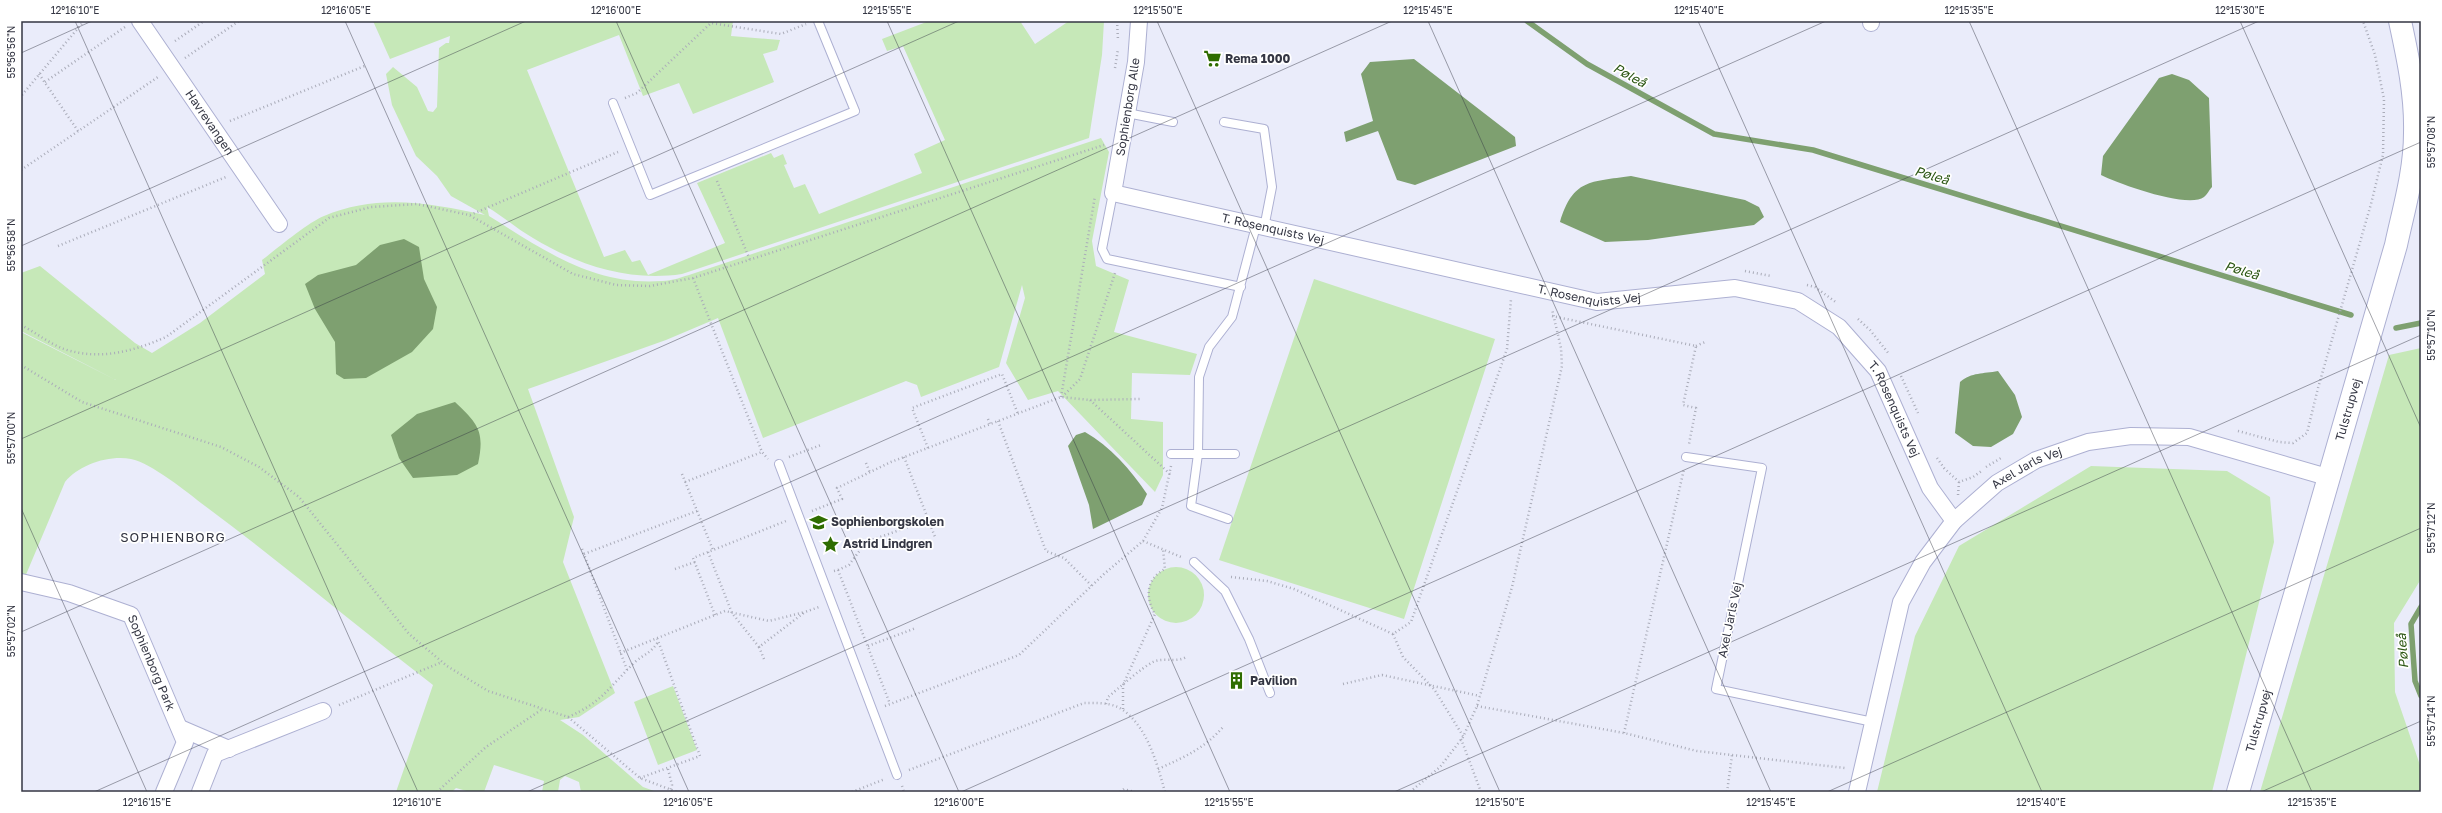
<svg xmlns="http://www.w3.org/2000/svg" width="2442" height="813" font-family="'Golos Text',sans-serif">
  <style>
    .green { fill: #c6e8b8 }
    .water { fill: #7ea070 }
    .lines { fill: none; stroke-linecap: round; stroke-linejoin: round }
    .stream { stroke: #7ea070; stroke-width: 5.5 }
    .lane-casing { stroke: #adb0d2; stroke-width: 10 }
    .street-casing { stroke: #adb0d2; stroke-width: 18 }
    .secondary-casing { stroke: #adb0d2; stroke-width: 24 }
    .path { stroke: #aaacb9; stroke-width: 2.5; stroke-dasharray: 1 3; stroke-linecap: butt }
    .lane { stroke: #fff; stroke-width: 8 }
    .street { stroke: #fff; stroke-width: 16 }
    .secondary { stroke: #fff; stroke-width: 22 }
    .ticks { fill: none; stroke: #343643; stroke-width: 1; stroke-opacity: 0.45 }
    .labels { text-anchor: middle; stroke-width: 3.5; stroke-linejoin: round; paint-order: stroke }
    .poi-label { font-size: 12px; font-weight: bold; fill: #343643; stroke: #fff; text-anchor: start }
    .street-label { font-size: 12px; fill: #343643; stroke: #fff }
    .water-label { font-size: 13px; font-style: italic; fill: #2b5613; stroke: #fff }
    .neighbourhood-label { font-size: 13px; letter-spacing: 1px; fill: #343643; stroke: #fff }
    .neatline { fill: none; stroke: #343643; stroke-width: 1.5 }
    .ticks-label { font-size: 10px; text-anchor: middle; fill: #343643 }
  </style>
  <rect width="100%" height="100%" fill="#eaecfa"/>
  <path class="green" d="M 373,21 L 733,21 L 731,36 L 780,40 L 777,50 L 763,54 L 774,82 L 693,114 L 679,83 L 643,96 L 619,35 L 527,70 L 604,257 L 625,250 L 632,262 L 640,260 L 648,275 L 725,243 L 697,183 L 771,153 L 774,158 L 783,154 L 787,164 L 784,165 L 794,188 L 805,184 L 819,214 L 922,173 L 914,154 L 945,140 L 903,46 L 887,51 L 882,39 L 929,21 L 1020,21 L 1035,44 L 1069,21 L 1104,21 L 1102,55 L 1089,138 L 682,274 C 628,282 578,265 533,238 C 517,229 503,216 487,207 L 489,216 C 544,250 593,286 662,281 C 672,281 682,277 692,274 L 1101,138 L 1109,152 L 1092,241 L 1096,266 L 1129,280 L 1114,332 L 1197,354 L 1190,375 L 1132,373 L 1131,419 L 1163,422 L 1163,475 L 1155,492 L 1058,391 L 1028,400 L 1006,363 L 1025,298 L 1022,285 L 999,367 L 921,397 L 917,385 L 906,381 L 763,438 L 718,318 L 666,340 L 528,389 L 574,517 L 563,562 L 615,693 L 579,717 L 560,720 L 583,735 L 643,787 L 657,792 L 581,792 L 579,782 L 565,776 L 560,780 L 558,792 L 542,792 L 544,781 L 494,765 L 484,792 L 470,792 L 456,788 L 452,792 L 396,792 L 433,685 C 356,626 282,563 205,506 C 187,492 151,463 131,459 C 108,455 79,465 65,482 L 25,577 L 21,576 L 21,332 L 116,380 L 21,331 L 21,273 L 40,266 L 135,343 L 152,353 L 200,323 L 265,274 L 262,260 C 278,248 307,223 324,216 C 377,193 431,203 485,215 L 451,196 L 437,176 L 416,156 L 392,105 L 386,74 L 393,67 L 417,87 L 428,111 L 433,112 L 437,107 L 439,48 L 446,43 L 449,43 L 450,36 L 390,59 Z
    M 1314,279 L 1495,339 L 1404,619 L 1219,560 Z
    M 2421,348 L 2421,579 L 2394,623 L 2395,692 L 2421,768 L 2421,792 L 2260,792 L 2389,355 Z
    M 2091,466 L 2227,471 L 2270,497 L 2274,542 L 2212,792 L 1877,792 L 1915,636 L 1959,546 Z
    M1148 595a28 28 0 1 1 56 0a28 28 0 1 1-56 0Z
    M 673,686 L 697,750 L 658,765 L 634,702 Z"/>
  <path class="water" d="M 1414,59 L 1515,137 L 1516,146 L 1415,185 L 1397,180 L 1378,131 L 1346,142 L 1344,132 L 1373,121 L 1361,74 L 1370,62 Z
    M 2172,74 L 2189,80 L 2209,98 L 2212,187 C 2209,190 2207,195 2204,197 C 2188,209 2119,184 2101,175 L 2103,156 L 2159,78 Z
    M 1631,176 L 1745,200 L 1759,207 L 1764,217 L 1754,225 L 1648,240 L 1605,242 L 1560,222 C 1573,179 1590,182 1631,176 Z
    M 404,239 L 419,247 L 424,279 L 437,307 L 433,329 L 412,352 L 366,378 L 344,379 L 336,374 L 335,342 L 315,309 L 305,284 L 318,275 L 356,265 L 380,245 Z
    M 1998,371 L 2015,395 L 2022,417 L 2013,434 L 1991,447 L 1973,446 L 1955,433 L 1960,382 C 1972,372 1983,374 1998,371 Z
    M 455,402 C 478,424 485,431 478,464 L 457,475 L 413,478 L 399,458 L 391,435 L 417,414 Z
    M 1085,432 C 1110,446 1131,470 1147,494 L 1142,505 L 1093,529 L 1089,505 L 1068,446 L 1076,435 Z"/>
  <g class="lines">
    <path class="stream" d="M 1527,21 L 1587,64 L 1714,134 L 1813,150 L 2351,315
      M 2396,328 L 2421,323
      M 2421,607 L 2411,624 L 2415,681 L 2421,696"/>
    <defs>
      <path id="lane" d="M 613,103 L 650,195 L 855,111 L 818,21
        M 1127,113 L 1173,122
        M 1224,122 L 1264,129 L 1272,187 L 1264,228
        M 1113,193 L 1102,249 L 1107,259 L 1241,287
        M 1171,454 L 1235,454
        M 1686,457 L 1762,468 L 1716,689 L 1873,722
        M 779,464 L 897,775
        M 1228,519 L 1191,506 L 1198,454 L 1199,377 L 1209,347 L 1232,317 L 1256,226
        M 1194,562 L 1225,591 L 1249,639 L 1270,693"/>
      <g id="street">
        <path id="s1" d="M 140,21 L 279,224"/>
        <path id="s2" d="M 1139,21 L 1136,62 L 1113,193 L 1597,302 L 1735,288 L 1798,301 L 1839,327 L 1878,371 L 1930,488 L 1954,521"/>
        <path d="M 1871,21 L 1871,23"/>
        <path id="s3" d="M 21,582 L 69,593 L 131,615 L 185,742 L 164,792"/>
        <path d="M 180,728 L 229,749"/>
        <path d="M 200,792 L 215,754 L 323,711"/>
        <path id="s4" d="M 1857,792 L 1901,602 L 1923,562 L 1954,521 L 1997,483 L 2036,460 L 2088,442 L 2131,436 L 2189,437 L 2327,477"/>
      </g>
      <g id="secondary">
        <path id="s5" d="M 2238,792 L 2396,245 C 2404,208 2415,171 2415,133 C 2416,95 2408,58 2400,21"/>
      </g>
    </defs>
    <use href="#lane" class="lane-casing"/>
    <use href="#street" class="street-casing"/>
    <use href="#secondary" class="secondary-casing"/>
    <path class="path" d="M 1117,21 L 1118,40
      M 175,41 L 204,21
      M 185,58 L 239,21
      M 1115,68 L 1118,49
      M 39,74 L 78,131
      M 45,82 L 125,27
      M 22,95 L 84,21
      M 625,98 L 637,93 L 711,23 L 781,34 L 806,24
      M 230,121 L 367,65
      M 21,170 L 158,77
      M 717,181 L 750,260
      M 470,215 L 618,152
      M 58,246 L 226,177
      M 1745,271 L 1771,276
      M 693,278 L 762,452 L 768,459
      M 1807,285 L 1815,287 L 1837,303
      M 1552,316 L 1696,346 L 1683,405 L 1696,408 L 1689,444
      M 1858,319 L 1870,330 L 1889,354
      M 21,325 C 35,332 50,344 64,349 C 100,361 134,351 166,337 L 329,218 L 371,207 L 417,204 L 469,215 L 573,274 L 616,285 L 650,286 L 693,278 L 1104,145
      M 1696,346 L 1705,342
      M 21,365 L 82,402 L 221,447 L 259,467 L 299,497 L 409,634 L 447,666 L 488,691 L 568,717 L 640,778 L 677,792
      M 1901,376 L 1918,413
      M 1061,397 L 1095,196
      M 1062,397 L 1080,379 L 1115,273
      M 1090,400 L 1170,474
      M 988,419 L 990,424
      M 998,421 L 1046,551 L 1064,558 L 1092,586
      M 2238,431 L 2279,442 L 2293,443 L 2307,433 L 2318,388 L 2371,204 L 2383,155 L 2384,99 L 2375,55 L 2363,21
      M 928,448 L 912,408 L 1002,374 L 1018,414
      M 789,457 L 821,445
      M 904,457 L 935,537
      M 1937,458 L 1944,468 L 1959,482 L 1973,477 L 1983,470
      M 866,463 L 870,473
      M 1986,467 L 2001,458
      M 682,474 L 713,550
      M 685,482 L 762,452
      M 1958,495 L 1959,482
      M 812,511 L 842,499 L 837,488 L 891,462 L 1061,397 L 1090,400 L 1140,399
      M 1143,541 L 1181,557
      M 582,549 L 627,670
      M 708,552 L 732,613 L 759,647
      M 584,554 L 697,511
      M 675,569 L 695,562
      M 838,570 L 849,565 L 866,542 L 928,520
      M 834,571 L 838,570 L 890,704
      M 1231,577 L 1267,581 L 1294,589 L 1393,634 L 1411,622 L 1507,349 L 1511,299
      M 715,615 L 693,558 L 786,521
      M 1393,634 L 1403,657 L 1434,689 L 1463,736
      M 868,646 L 916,628
      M 620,653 L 725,611 L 769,621 L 805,612
      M 764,659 L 759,647 L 805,612 L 819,607
      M 1343,684 L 1382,675 L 1480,696
      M 1106,704 L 1108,697 C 1119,688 1141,668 1153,662 C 1163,657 1177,663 1186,657
      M 339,705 L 442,662
      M 885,706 L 1019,655 L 1104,574 L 1143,541 L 1162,508 L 1171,466
      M 1477,706 L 1624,733 L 1697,751 L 1845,768
      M 1123,709 L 1123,685 L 1155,614 C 1145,597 1146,579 1165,569 L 1163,549
      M 568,717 C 603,702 609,687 635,662 C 644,654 650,654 658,642
      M 1624,733 L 1684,469
      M 1461,739 L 1481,792
      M 668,769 L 672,785 L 670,792
      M 1158,769 C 1185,757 1205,748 1224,726
      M 909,770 L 1084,703 C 1096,703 1112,702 1123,710 C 1148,728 1157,764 1165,792
      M 640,778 L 700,756 L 657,638
      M 902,786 L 904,792
      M 437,792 L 486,747 L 541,710
      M 852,792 L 885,779
      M 1120,792 L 1124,789 L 1134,792
      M 1410,792 L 1440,767 L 1463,737 L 1477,706 L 1512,587 L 1562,366 L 1561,348 L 1552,309
      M 1727,792 L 1732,755"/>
    <use href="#lane" class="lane"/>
    <use href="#street" class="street"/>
    <use href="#secondary" class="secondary"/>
  </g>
  <path class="ticks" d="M 75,21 L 418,792M 345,21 L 689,792M 616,21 L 959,792M 887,21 L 1230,792M 1157,21 L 1500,792M 1428,21 L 1771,792M 1698,21 L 2042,792M 1969,21 L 2312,792M 2240,21 L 2421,428M 21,53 L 92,21M 21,246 L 526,21M 21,439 L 959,21M 21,508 L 147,792M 21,632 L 1392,21M 94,792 L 1826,21M 527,792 L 2259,21M 961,792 L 2421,142M 1394,792 L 2421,335M 1827,792 L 2421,528M 2261,792 L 2421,721"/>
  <defs>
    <symbol id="supermarket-bare" viewBox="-9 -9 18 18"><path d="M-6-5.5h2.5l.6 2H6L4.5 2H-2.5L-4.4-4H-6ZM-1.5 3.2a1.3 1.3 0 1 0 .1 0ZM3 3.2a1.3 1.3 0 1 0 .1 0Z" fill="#2f6d00" stroke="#fff" stroke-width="2.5" paint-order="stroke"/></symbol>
    <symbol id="school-bare" viewBox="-9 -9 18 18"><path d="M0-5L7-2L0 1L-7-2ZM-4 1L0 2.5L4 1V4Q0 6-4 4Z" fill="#2f6d00" stroke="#fff" stroke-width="2.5" paint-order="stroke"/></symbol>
    <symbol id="sight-bare" viewBox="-9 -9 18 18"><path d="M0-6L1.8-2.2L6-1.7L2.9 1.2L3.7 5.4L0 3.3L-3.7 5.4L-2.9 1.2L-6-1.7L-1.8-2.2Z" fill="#2f6d00" stroke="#fff" stroke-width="2.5" paint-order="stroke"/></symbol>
    <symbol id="building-bare" viewBox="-9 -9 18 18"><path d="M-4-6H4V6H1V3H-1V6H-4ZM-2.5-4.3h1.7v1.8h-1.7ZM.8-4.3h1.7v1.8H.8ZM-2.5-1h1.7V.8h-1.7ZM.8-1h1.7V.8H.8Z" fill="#2f6d00" stroke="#fff" stroke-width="2.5" paint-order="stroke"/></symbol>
  </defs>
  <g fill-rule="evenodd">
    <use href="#supermarket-bare" x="1200" y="46" width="25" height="25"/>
    <use href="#school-bare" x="806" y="510" width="25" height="25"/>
    <use href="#sight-bare" x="818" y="532" width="25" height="25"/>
    <use href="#building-bare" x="1224" y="668" width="25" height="25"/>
  </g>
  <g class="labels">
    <g class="poi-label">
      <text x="1225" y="63">Rema 1000</text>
      <text x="831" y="526">Sophienborgskolen</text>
      <text x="843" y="548">Astrid Lindgren</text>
      <text x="1250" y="685">Pavilion</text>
    </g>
    <g class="street-label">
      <text transform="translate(1128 107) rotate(-81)" y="4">Sophienborg Alle</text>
      <text dy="4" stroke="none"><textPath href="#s1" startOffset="123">Havrevangen</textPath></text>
      <text dy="4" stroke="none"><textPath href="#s2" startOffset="338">T. Rosenquists Vej</textPath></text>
      <text dy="4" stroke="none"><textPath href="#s2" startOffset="662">T. Rosenquists Vej</textPath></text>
      <text dy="4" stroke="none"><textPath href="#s5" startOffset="398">Tulstrupvej</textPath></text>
      <text dy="4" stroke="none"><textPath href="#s2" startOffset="1022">T. Rosenquists Vej</textPath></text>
      <text dy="4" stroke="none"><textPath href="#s4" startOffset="383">Axel Jarls Vej</textPath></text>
      <text transform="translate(1730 620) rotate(-78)" y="4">Axel Jarls Vej</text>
      <text dy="4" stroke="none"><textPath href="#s3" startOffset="167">Sophienborg Park</textPath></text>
      <text dy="4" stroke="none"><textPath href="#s5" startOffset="74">Tulstrupvej</textPath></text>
    </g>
    <g class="water-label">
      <text transform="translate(1630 75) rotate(29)" y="5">Pøleå</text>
      <text transform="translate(1932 175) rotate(17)" y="5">Pøleå</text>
      <text transform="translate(2242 270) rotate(17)" y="5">Pøleå</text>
      <text transform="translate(2402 651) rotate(-94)" y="5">Pøleå</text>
    </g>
    <g class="neighbourhood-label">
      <text x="173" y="542">SOPHIENBORG</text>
    </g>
  </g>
  <rect width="2442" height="813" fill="none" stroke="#ffffff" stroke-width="44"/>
  <rect x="22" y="22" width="2398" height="769" class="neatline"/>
  <g class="ticks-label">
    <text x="75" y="14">12°16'10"E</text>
    <text x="346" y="14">12°16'05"E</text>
    <text x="616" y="14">12°16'00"E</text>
    <text x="887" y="14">12°15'55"E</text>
    <text x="1158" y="14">12°15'50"E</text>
    <text x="1428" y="14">12°15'45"E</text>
    <text x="1699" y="14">12°15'40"E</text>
    <text x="1969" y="14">12°15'35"E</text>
    <text x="2240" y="14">12°15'30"E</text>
    <text transform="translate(11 52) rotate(-90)" y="4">55°56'56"N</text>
    <text transform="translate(2431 142) rotate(-90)" y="4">55°57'08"N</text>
    <text transform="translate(11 245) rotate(-90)" y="4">55°56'58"N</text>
    <text transform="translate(2431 335) rotate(-90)" y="4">55°57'10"N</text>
    <text transform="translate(11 438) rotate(-90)" y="4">55°57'00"N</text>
    <text transform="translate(2431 528) rotate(-90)" y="4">55°57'12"N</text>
    <text transform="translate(11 631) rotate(-90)" y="4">55°57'02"N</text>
    <text transform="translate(2431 721) rotate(-90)" y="4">55°57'14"N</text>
    <text x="147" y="806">12°16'15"E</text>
    <text x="417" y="806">12°16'10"E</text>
    <text x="688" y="806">12°16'05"E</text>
    <text x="959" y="806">12°16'00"E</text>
    <text x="1229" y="806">12°15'55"E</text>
    <text x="1500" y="806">12°15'50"E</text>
    <text x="1771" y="806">12°15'45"E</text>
    <text x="2041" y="806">12°15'40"E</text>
    <text x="2312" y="806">12°15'35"E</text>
  </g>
</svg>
